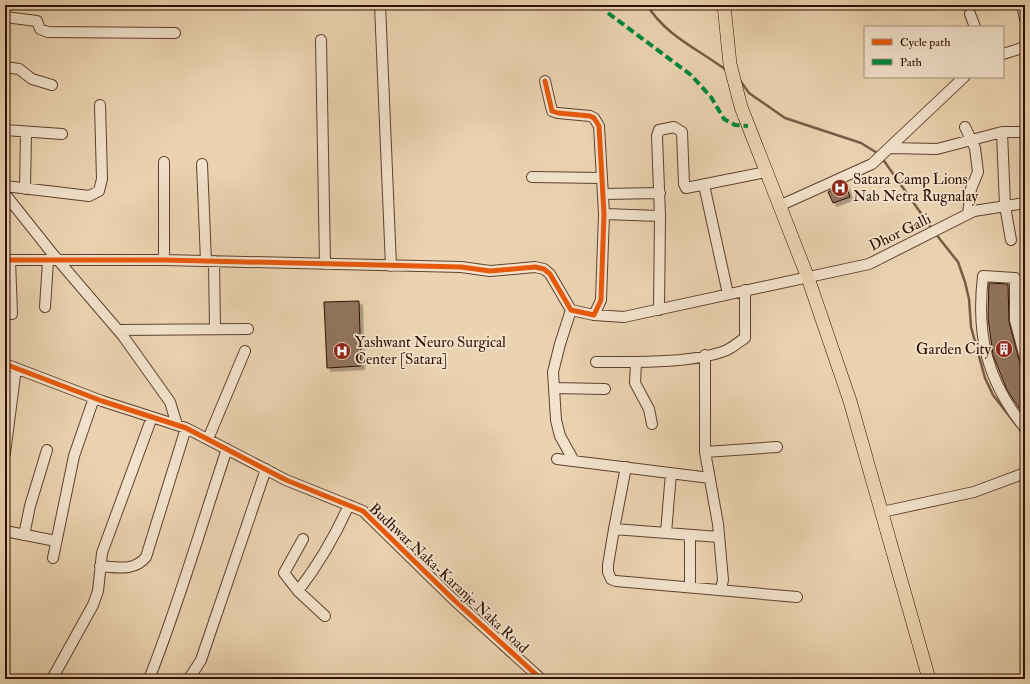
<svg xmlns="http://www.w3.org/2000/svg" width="1030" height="684" font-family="'IM FELL Double Pica',serif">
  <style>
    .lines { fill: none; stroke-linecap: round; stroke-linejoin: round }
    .stream { stroke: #795c47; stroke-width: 2.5 }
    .building { fill: #91755d; stroke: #2f0f01; filter: url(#shadow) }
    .minor-casing { stroke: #5e402d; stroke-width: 12 }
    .major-casing { stroke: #2f0f01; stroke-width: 14 }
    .minor { stroke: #f2e2cc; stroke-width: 10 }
    .major { stroke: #ebd3b1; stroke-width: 13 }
    .quiet { stroke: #00873e; stroke-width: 4; stroke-dasharray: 8 4; stroke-linecap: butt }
    .cycleway-casing { stroke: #f2e2cc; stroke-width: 8 }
    .cycleway { stroke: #e8590c; stroke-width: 5 }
    .labels { text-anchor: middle; stroke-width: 3.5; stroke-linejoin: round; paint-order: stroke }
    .poi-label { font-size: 15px; fill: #2f0f01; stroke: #f2e2cc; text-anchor: start }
    .street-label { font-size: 15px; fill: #2f0f01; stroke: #f2e2cc }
  </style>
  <defs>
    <filter id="shadow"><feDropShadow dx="3.5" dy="3.5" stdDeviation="0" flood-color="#0004"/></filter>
  </defs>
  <rect width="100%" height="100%" fill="#ebd3b1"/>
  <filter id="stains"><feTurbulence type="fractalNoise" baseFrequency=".005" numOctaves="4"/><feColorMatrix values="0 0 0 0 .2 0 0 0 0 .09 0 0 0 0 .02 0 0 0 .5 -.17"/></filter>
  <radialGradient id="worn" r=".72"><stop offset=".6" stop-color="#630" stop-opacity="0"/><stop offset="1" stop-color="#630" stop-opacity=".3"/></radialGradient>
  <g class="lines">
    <path class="stream" d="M 647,5 C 666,36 698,49 726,70
      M 739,79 L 749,93 L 785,118 L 861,143 L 879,154
      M 882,158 L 932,229
      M 935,233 L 958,262 L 965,282 L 969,299 L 971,327 L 985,378 L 993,395 L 1017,426
      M 1020,430 L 1025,436"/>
  </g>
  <path class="building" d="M 845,183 L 850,197 L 833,203 L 828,192 Z
    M 989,283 L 1008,284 L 1009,322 L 1019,360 L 1025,372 L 1025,417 L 1007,390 L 993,355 L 988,318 Z
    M 359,301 L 361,366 L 327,368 L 324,302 Z"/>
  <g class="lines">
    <defs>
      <path id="minor" d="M 380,5 L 391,266
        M 1022,5 L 1025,19
        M 970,14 L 975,27
        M 5,17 L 37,21 L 40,29 L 48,32 L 175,33
        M 321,40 L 325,264
        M 1003,54 L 1025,47
        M 5,67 L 19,69 L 32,79 L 52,85
        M 965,127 L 975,148 L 978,172 L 971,189 L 968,214
        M 5,130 L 62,134
        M 1002,132 L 1005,206 L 1011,240
        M 890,148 L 937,149 L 1002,132 L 1025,132
        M 202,164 L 206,261
        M 532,177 L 602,178
        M 704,185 L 728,294
        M 5,186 L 89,196 L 99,191 L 102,179 L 100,105
        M 25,189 L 26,132
        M 5,194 L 52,253 L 123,336 L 170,402 L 177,425
        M 603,194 L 660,193
        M 779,206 L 872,164 L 964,77
        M 604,214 L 660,216
        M 5,260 L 164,260 L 461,267 L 490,271 L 535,267 L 544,269 L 550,274 L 571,310 L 594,315 L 601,300 L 604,214 L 599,126 L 594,118 L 590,116 L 558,113 L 552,111 L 545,81
        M 10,260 L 12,314
        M 164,260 L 164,162
        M 214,261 L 215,329
        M 45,307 L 48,261
        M 571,310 L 560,344 L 553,372 L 556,420 L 560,436 L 574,461
        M 659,310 L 660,216 L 657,136 L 659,130 L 674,127 L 682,132 L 684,184 L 686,188 L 766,172
        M 594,315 L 624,317 L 869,264 L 974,211 L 1025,203
        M 118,330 L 248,329
        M 705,355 L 705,452 L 718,524 L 723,580 L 721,589
        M 1025,358 L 1015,320 L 1015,278 L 983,276 C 976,336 987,381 1025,428
        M 596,362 C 632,362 693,364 727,350 C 733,347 739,342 745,338 L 745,290
        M 636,362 L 635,383 L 649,409 L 652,424
        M 5,364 L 102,401 L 186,428 L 286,480 L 363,511 L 453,599 L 541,679
        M 554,388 L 605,389
        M 208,439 L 245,351
        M 705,452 L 777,447
        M 5,453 L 16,368
        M 557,459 L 710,478
        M 626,467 L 614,529 L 719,537
        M 882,512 L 974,492 L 1025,473
        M 614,529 L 608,565 L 608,572 L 611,579 L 616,581 L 797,597
        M 5,531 L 56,541
        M 666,533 L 671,473
        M 24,535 L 30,506 L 47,450
        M 303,539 L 284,573 L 298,591 L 325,616
        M 53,558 L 74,456 L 94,398
        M 100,566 C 116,567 134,572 146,557 L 186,428
        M 690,587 L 690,535
        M 298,591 C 319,564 335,536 349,505
        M 52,679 L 93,605 L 98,591 L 102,553 L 152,417
        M 149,679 C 179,604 201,526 227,449
        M 189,679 L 201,660 L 266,469"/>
      <path id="major" d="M 724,5 L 730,64 L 741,107 L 808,278 L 850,401 L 929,679"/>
    </defs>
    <use href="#minor" class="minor-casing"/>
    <use href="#major" class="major-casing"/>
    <use href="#minor" class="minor"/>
    <use href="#major" class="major"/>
    <path class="quiet" d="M 608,13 L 691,75 L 711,97 L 724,119 L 735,125 L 748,126"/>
    <defs>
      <path id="cycleway" d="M 5,260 L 164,260 L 461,267 L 490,271 L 535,267 L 544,269 L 550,274 L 571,310 L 594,315 L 601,300 L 604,214 L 599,126 L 594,118 L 590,116 L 558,113 L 552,111 L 545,81
        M 5,364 L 102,401 L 186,428 L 286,480 L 363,511 L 453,599 L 541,679"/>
    </defs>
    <use href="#cycleway" class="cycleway-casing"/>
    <use href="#cycleway" class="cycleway"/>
  </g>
  <defs>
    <symbol id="hospital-disc" viewBox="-11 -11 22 22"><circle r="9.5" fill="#8f2418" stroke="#f2e2cc"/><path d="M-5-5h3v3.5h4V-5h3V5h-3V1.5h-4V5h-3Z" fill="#fff"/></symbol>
    <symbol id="building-disc" viewBox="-11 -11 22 22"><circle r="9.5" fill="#8f2418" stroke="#f2e2cc"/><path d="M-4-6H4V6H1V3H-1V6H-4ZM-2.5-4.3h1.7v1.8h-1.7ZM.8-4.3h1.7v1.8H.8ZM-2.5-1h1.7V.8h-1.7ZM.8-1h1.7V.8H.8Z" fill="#fff"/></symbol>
  </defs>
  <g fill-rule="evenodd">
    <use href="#hospital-disc" x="830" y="178" width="20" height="20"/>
    <use href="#building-disc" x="994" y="339" width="20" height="20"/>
    <use href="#hospital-disc" x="332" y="341" width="20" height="20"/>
  </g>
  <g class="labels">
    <g class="poi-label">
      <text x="853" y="184">Satara Camp Lions<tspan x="853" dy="17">Nab Netra Rugnalay</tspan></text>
      <text x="355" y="347">Yashwant Neuro Surgical<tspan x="355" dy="17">Center [Satara]</tspan></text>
      <text x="991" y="354" text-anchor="end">Garden City</text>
    </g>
    <g class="street-label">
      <text transform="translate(900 232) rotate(-26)" y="5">Dhor Galli</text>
      <text transform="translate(449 578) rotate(43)" y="5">Budhwar Naka-Karanje Naka Road</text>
    </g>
  </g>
  <rect width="1030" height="684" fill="none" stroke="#ebd3b1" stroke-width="20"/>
  <rect x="6" y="6" width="1018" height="672" fill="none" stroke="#2f0f01" stroke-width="2"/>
  <rect x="10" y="10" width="1010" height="664" fill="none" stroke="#2f0f01"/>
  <rect x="864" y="26" width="140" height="52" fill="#f2e2cc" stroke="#a48e7b"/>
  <rect x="872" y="39" width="20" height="6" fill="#e8590c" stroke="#a48e7b"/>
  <text x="900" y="46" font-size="12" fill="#2f0f01">Cycle path</text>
  <rect x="872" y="59" width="20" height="6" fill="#00873e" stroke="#a48e7b"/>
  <text x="900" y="66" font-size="12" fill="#2f0f01">Path</text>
  <rect width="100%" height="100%" filter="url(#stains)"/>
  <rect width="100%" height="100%" fill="url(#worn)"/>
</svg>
